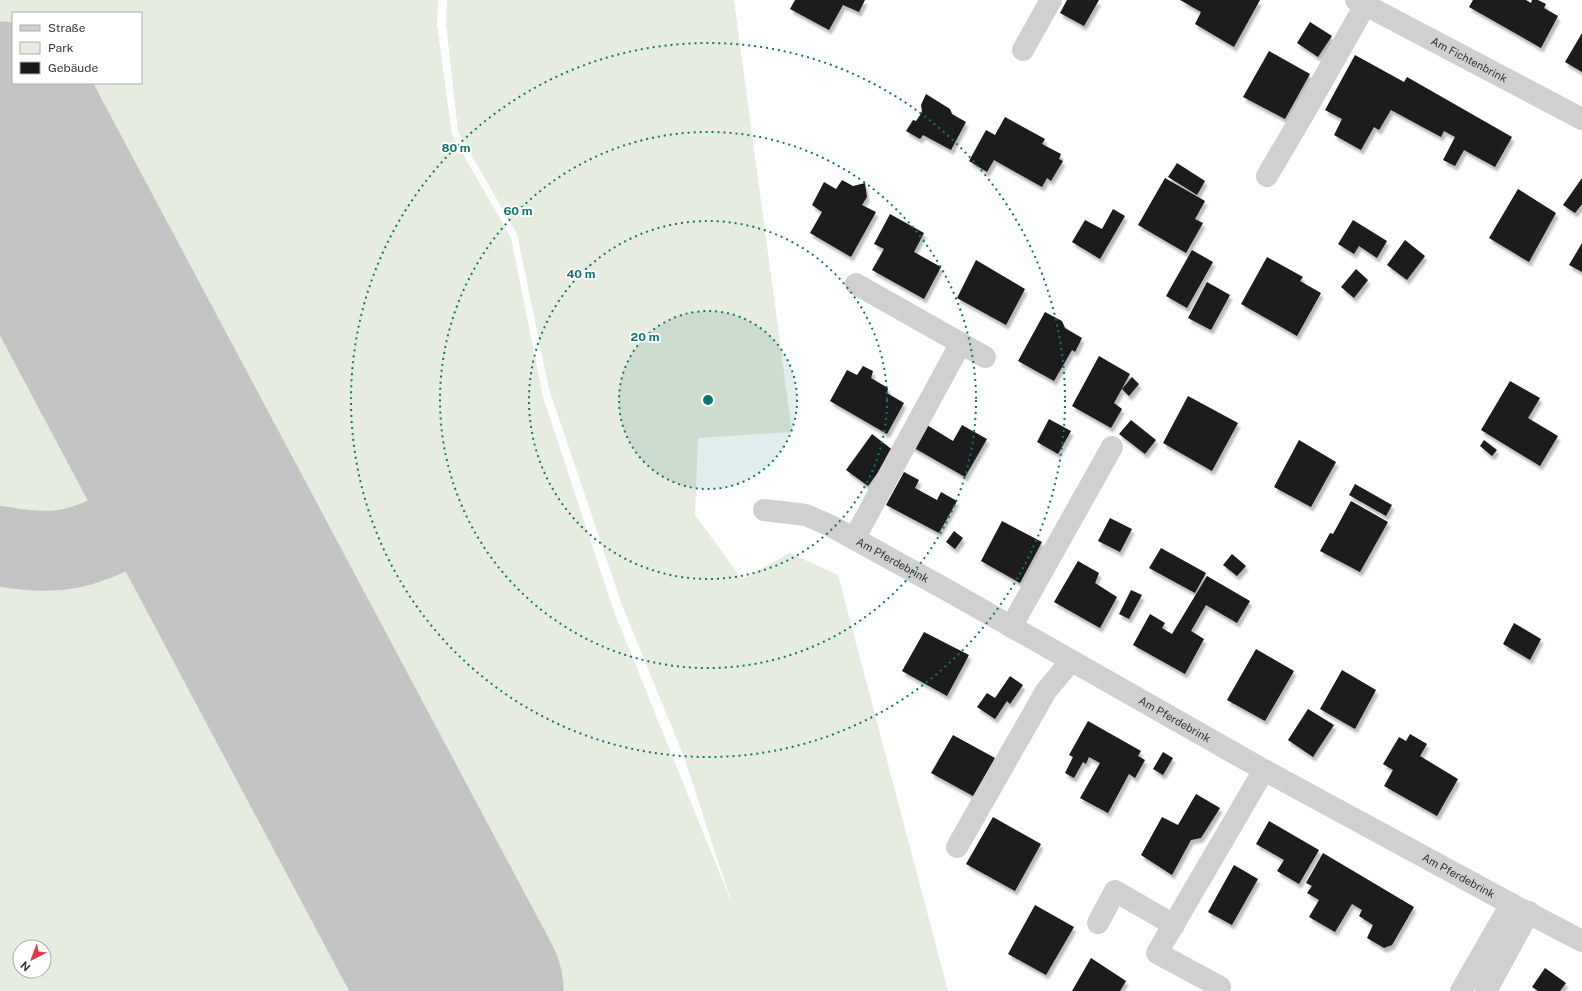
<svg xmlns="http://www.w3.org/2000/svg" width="1582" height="991" font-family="'Public Sans',sans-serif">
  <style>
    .green { fill: #e6ecdf; fill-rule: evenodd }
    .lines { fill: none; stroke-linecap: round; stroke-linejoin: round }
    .taxiway { stroke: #c4c4c4; stroke-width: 80 }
    .runway { stroke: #c4c4c4; stroke-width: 201 }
    .building { fill: #1a1a1a; filter: url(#shadow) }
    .minor { stroke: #d0d0d0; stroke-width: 22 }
    .ring { fill: none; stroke: #0f766e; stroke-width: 2; stroke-dasharray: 2 4 }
    .labels { text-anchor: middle; stroke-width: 4; stroke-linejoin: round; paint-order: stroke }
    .street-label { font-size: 11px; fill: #333; stroke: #fff }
    .centre { fill: #0f766e; stroke: #fff; stroke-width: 2 }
    .ring-label { font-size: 12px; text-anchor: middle; font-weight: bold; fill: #0f766e; stroke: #fff; stroke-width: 4; stroke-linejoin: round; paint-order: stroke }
  </style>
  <defs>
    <filter id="shadow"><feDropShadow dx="2.5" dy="4.5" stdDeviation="1" flood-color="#0004"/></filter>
  </defs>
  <rect width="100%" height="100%" fill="#fff"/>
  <path class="green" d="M 0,0 L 438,0 L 437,25 L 452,135 L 511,238 L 543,397 L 613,609 L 732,904 L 684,757 L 622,605 L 549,389 L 517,234 L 458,132 L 446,24 L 447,0 L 734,0 L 792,432 L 698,438 L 695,515 L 742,579 L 790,553 L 838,575 L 948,991 L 0,991 ZM 13,13 L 141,13 L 141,83 L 13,83 ZM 20,947 L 44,947 L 44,971 L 20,971 Z"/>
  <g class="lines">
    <path class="taxiway" d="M 0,546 C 20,550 39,552 60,550 C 89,547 130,528 150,507 C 158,500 162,489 166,478 C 171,464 168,448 166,433"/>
    <path class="runway" d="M 0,122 L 463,991"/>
  </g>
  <path class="building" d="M 795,0 L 865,0 L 859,12 L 843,5 L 829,30 L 790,9 Z
    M 1067,0 L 1099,0 L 1084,26 L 1060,13 Z
    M 1180,0 L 1260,0 L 1234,47 L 1195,24 L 1201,12 Z
    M 1473,0 L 1526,0 L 1531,3 L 1532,0 L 1538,0 L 1546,4 L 1544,8 L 1558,16 L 1541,48 L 1469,7 Z
    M 1310,22 L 1332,36 L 1318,57 L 1297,43 Z
    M 1582,33 L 1582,72 L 1565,62 Z
    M 1269,51 L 1310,74 L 1285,119 L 1243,97 Z
    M 1355,55 L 1404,82 L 1407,77 L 1512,137 L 1495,167 L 1464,150 L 1455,166 L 1443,160 L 1455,137 L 1444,131 L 1441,137 L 1391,110 L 1379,130 L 1374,127 L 1361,150 L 1334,135 L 1342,119 L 1325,110 Z
    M 926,94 L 950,109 L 952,114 L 966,122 L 951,150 L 923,135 L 920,139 L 906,131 L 913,120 L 916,121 L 922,112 L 921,105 Z
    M 1005,117 L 1045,139 L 1042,144 L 1061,154 L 1059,159 L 1063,161 L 1051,181 L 1047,178 L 1042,187 L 994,160 L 987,172 L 969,161 L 986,130 L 995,135 Z
    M 1177,163 L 1205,181 L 1197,195 L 1168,177 Z
    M 1165,178 L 1205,201 L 1195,219 L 1203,223 L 1186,253 L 1138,225 Z
    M 1582,178 L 1582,204 L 1575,213 L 1563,205 Z
    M 842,180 L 853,186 L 865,183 L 867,197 L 862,205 L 876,212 L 851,257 L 810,233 L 822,212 L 812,205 L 824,182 L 836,189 Z
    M 1518,189 L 1556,213 L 1529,262 L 1489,238 Z
    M 1113,209 L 1125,216 L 1100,259 L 1072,242 L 1085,220 L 1102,229 Z
    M 890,214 L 924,233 L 914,252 L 941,267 L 924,299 L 872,270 L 884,249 L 874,244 Z
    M 1353,220 L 1387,241 L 1377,258 L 1359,246 L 1354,254 L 1338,244 Z
    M 1405,240 L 1425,256 L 1407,280 L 1387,265 Z
    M 1582,243 L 1582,272 L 1569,265 Z
    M 1192,250 L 1213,262 L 1187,308 L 1166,296 Z
    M 1267,257 L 1303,277 L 1300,281 L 1321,293 L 1297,336 L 1241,304 Z
    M 976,260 L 1025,289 L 1006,325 L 957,298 Z
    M 1356,269 L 1368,280 L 1354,298 L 1341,287 Z
    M 1207,282 L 1230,295 L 1211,330 L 1188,318 Z
    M 1045,312 L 1062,321 L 1065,328 L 1082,338 L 1075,352 L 1072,350 L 1054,381 L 1018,361 Z
    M 1099,356 L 1130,374 L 1114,403 L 1122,409 L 1111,428 L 1072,406 Z
    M 863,366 L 873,371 L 871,378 L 888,388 L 887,393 L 904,403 L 887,434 L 830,401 L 847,370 L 857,375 Z
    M 1132,377 L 1139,384 L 1129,396 L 1122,389 Z
    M 1510,381 L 1540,398 L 1528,418 L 1558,436 L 1540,466 L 1481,430 Z
    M 1188,396 L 1238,423 L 1212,471 L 1163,443 Z
    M 1049,419 L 1071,431 L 1058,454 L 1037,442 Z
    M 1131,420 L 1156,440 L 1145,454 L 1119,434 Z
    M 922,422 L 953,441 L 962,425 L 987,439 L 965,477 L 909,445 Z
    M 872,434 L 894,451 L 868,486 L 846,470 Z
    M 1299,440 L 1336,462 L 1311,507 L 1274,487 Z
    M 1484,440 L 1497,450 L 1492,456 L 1480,446 Z
    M 904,472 L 919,480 L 915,488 L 937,500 L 941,492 L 957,501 L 939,533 L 886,505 Z
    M 1355,484 L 1392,505 L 1386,516 L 1349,495 Z
    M 1351,501 L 1388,522 L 1360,572 L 1320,551 L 1330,533 L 1333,534 Z
    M 1110,518 L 1132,529 L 1120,552 L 1098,541 Z
    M 1002,521 L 1042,542 L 1020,583 L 981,561 Z
    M 954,531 L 963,538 L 955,549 L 946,542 Z
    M 1161,548 L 1206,573 L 1195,593 L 1149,568 Z
    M 1232,554 L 1246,566 L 1237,576 L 1223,565 Z
    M 1078,561 L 1099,573 L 1095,583 L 1117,597 L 1100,628 L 1054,602 Z
    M 1207,576 L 1250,601 L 1237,623 L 1206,605 L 1191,631 L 1204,639 L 1185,674 L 1133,645 L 1150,614 L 1165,623 L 1162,628 L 1172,634 Z
    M 1131,590 L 1142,595 L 1129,619 L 1119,614 Z
    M 1514,623 L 1541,639 L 1530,660 L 1503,644 Z
    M 924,632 L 969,655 L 947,696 L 902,671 Z
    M 1256,649 L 1294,671 L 1265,721 L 1227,700 Z
    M 1342,670 L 1376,690 L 1355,729 L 1320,709 Z
    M 1010,676 L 1023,685 L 1010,704 L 1007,701 L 995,719 L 977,707 L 987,693 L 995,698 Z
    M 1308,709 L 1334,725 L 1313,757 L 1288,740 Z
    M 1088,721 L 1141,751 L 1138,756 L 1145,760 L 1135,778 L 1129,774 L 1108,813 L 1080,798 L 1100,763 L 1089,757 L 1086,764 L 1083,762 L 1074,778 L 1065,773 L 1073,757 L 1069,755 Z
    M 1410,734 L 1427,744 L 1420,756 L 1458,779 L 1437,816 L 1384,786 L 1393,770 L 1383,764 L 1399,737 L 1406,741 Z
    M 953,735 L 995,758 L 973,796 L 931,773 Z
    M 1163,752 L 1173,758 L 1163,775 L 1153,769 Z
    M 1196,794 L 1220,808 L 1201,838 L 1191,840 L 1172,875 L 1141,855 L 1162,817 L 1178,825 Z
    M 993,817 L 1041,844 L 1015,891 L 966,864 Z
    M 1269,821 L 1319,850 L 1299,884 L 1277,871 L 1284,860 L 1256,844 Z
    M 1323,853 L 1414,907 L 1392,945 L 1384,948 L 1367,938 L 1373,925 L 1359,916 L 1362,910 L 1352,904 L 1335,932 L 1309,917 L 1319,900 L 1307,893 L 1312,886 L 1306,883 Z
    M 1234,865 L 1258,879 L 1232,925 L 1208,912 Z
    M 1035,905 L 1074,927 L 1046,975 L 1008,954 Z
    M 1091,958 L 1126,981 L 1120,991 L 1072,991 Z
    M 1545,968 L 1566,983 L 1560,991 L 1538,991 L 1532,987 Z"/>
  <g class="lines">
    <g class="minor">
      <path id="s1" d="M 1356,0 L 1582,119"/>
      <path d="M 1023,50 L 1051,0"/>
      <path d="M 1267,176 L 1307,108 L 1368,0"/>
      <path d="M 856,284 L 985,357"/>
      <path id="s2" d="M 764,510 L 806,515 L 831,526 L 947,590 L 1264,770 L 1511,904 L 1582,941"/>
      <path d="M 854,539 L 961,343"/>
      <path d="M 1011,627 L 1112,447"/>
      <path d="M 957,847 L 1046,691 L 1071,661"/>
      <path d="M 1098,923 L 1115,891 L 1174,925"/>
      <path d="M 1220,987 L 1157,953 L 1264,770"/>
      <path d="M 1461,991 L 1511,904"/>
      <path d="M 1486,991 L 1529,912"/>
    </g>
  </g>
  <circle cx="708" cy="400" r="89" fill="#0f766e" fill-opacity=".12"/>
  <g class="ring">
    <circle cx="708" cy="400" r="89"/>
    <circle cx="708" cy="400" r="179"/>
    <circle cx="708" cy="400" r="268"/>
    <circle cx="708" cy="400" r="357"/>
  </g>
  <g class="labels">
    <g class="street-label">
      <text dy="4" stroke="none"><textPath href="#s1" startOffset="128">Am Fichtenbrink</textPath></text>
      <text dy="4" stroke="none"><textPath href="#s2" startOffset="140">Am Pferdebrink</textPath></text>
      <text dy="4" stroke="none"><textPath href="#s2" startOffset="464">Am Pferdebrink</textPath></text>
      <text dy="4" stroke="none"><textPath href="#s2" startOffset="788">Am Pferdebrink</textPath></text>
    </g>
  </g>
  <circle cx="708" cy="400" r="6" class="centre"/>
  <g class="ring-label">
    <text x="456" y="152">80 m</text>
    <text x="518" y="215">60 m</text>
    <text x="581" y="278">40 m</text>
    <text x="645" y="341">20 m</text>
  </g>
  <rect x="12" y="12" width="130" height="72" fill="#ffffff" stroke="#adadad"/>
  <rect x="20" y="25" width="20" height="6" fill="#d0d0d0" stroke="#adadad"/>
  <text x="48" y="32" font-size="12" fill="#333333">Straße</text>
  <rect x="20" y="42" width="20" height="12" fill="#e6ecdf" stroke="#adadad"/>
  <text x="48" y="52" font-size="12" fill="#333333">Park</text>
  <rect x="20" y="62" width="20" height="12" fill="#1a1a1a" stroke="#adadad"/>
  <text x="48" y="72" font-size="12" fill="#333333">Gebäude</text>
  <g transform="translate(32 959) rotate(222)"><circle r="19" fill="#ffffff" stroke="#adadad"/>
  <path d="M0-3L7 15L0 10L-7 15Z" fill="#e63946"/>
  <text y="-6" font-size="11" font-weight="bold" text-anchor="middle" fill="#333333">N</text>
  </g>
</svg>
